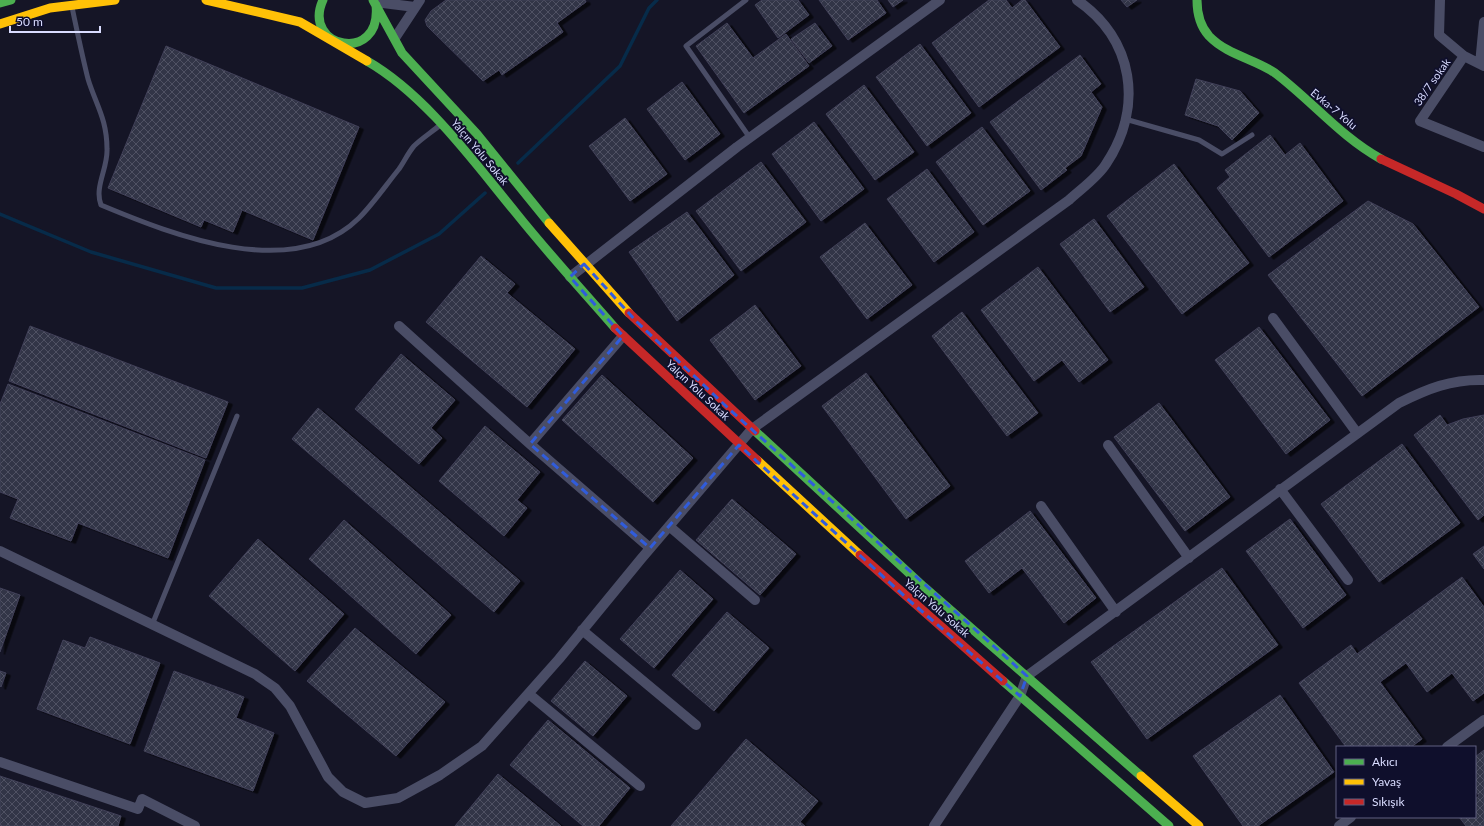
<svg xmlns="http://www.w3.org/2000/svg" width="1484" height="826" font-family="Lato,sans-serif">
  <style>
    .lines { fill: none; stroke-linecap: round; stroke-linejoin: round }
    .stream { stroke: #072b49; stroke-width: 3.5 }
    .building { fill: url(#building-cross-hatch); stroke: #404058; filter: url(#shadow) }
    .lane { stroke: #4a4d66; stroke-width: 5 }
    .street { stroke: #4a4d66; stroke-width: 10 }
    .fast { stroke: #4caf50; stroke-width: 9 }
    .slow { stroke: #ffc107; stroke-width: 9 }
    .jam { stroke: #c62828; stroke-width: 9 }
    .marked { fill: none; stroke: #305cdc; stroke-width: 3; stroke-dasharray: 8 5; stroke-linejoin: round }
    .labels { text-anchor: middle; stroke-width: 3.5; stroke-linejoin: round; paint-order: stroke }
    .street-label { font-size: 11px; fill: #d9dcff; stroke: #0f0f2c }
  </style>
  <defs>
    <pattern id="building-cross-hatch" width="8" height="8" patternUnits="userSpaceOnUse"><rect width="8" height="8" fill="#333447"/><path d="M0 0l8 8M0 8l8-8" fill="none" stroke="#505163"/></pattern>
    <filter id="shadow"><feDropShadow dx="4.5" dy="2.5" stdDeviation="0" flood-color="#0009"/></filter>
  </defs>
  <rect width="100%" height="100%" fill="#151526"/>
  <g class="lines">
    <path class="stream" d="M 518,163 L 620,66 L 649,8 L 657,0
      M 0,214 L 91,252 L 216,288 L 302,288 L 370,270 L 439,234 L 485,193"/>
  </g>
  <path class="building" d="M 446,0 L 585,0 L 586,2 L 557,23 L 563,32 L 502,75 L 499,70 L 483,81 L 427,26 L 425,20 L 431,11 Z
    M 762,0 L 798,0 L 809,15 L 778,38 L 755,5 Z
    M 819,0 L 877,0 L 886,13 L 848,40 Z
    M 888,0 L 903,0 L 893,7 Z
    M 989,0 L 1006,0 L 1012,8 L 1022,0 L 1025,0 L 1060,47 L 979,107 L 932,43 Z
    M 1121,0 L 1137,0 L 1127,7 Z
    M 727,23 L 753,58 L 786,34 L 809,66 L 744,113 L 696,46 Z
    M 815,23 L 832,46 L 809,63 L 791,39 Z
    M 920,44 L 971,113 L 927,146 L 876,77 Z
    M 166,46 L 359,127 L 313,240 L 242,210 L 233,232 L 204,220 L 201,227 L 108,188 Z
    M 1080,55 L 1101,84 L 1091,92 L 1102,107 L 1081,156 L 1065,168 L 1067,170 L 1041,190 L 990,122 Z
    M 1196,79 L 1240,91 L 1259,113 L 1232,140 L 1218,126 L 1185,115 Z
    M 682,82 L 720,134 L 685,160 L 647,109 Z
    M 864,85 L 914,152 L 875,180 L 826,114 Z
    M 625,118 L 667,174 L 630,201 L 589,146 Z
    M 814,122 L 864,189 L 821,221 L 772,154 Z
    M 982,127 L 1030,191 L 983,225 L 936,162 Z
    M 1270,135 L 1285,155 L 1300,143 L 1343,201 L 1269,257 L 1217,188 L 1230,177 L 1225,170 Z
    M 761,162 L 806,222 L 741,271 L 696,211 Z
    M 1174,164 L 1249,263 L 1182,314 L 1107,216 Z
    M 927,169 L 974,232 L 934,262 L 887,199 Z
    M 1368,201 L 1413,224 L 1479,307 L 1362,396 L 1268,275 Z
    M 687,212 L 734,275 L 677,321 L 629,252 Z
    M 1094,219 L 1144,287 L 1110,312 L 1060,244 Z
    M 865,223 L 912,285 L 867,319 L 820,257 Z
    M 481,256 L 515,284 L 507,293 L 575,349 L 527,407 L 426,322 Z
    M 1038,267 L 1108,360 L 1079,382 L 1062,360 L 1034,381 L 981,310 Z
    M 755,305 L 801,366 L 755,400 L 710,340 Z
    M 962,312 L 1038,413 L 1007,436 L 932,336 Z
    M 30,326 L 228,402 L 206,458 L 9,381 Z
    M 1259,327 L 1330,420 L 1286,454 L 1215,360 Z
    M 401,354 L 455,400 L 431,428 L 442,438 L 419,464 L 355,409 Z
    M 866,373 L 950,486 L 906,519 L 822,406 Z
    M 602,375 L 693,458 L 653,502 L 562,420 Z
    M 8,384 L 205,460 L 168,558 L 78,523 L 71,541 L 10,518 L 18,499 L 0,492 L 0,404 Z
    M 1159,403 L 1230,497 L 1185,531 L 1114,437 Z
    M 318,408 L 520,581 L 494,612 L 292,439 Z
    M 1440,415 L 1447,425 L 1463,419 L 1484,415 L 1484,515 L 1478,520 L 1414,435 Z
    M 485,426 L 540,472 L 517,500 L 527,508 L 504,536 L 439,481 Z
    M 1402,444 L 1460,523 L 1379,582 L 1321,504 Z
    M 732,499 L 796,554 L 760,595 L 696,540 Z
    M 1030,511 L 1096,598 L 1064,623 L 1022,568 L 989,593 L 965,561 Z
    M 1290,519 L 1346,595 L 1303,628 L 1246,551 Z
    M 344,520 L 451,615 L 416,654 L 309,559 Z
    M 258,539 L 344,614 L 295,671 L 209,596 Z
    M 1484,546 L 1484,569 L 1473,554 Z
    M 1222,568 L 1278,645 L 1147,739 L 1091,662 Z
    M 680,570 L 713,599 L 654,668 L 620,639 Z
    M 1462,577 L 1484,607 L 1484,693 L 1473,701 L 1452,673 L 1427,692 L 1406,663 L 1380,682 L 1422,739 L 1411,747 L 1346,747 L 1299,683 L 1351,645 L 1357,654 Z
    M 0,588 L 20,595 L 0,652 Z
    M 727,612 L 769,648 L 714,711 L 672,675 Z
    M 355,628 L 445,702 L 396,756 L 307,681 Z
    M 90,637 L 160,663 L 130,744 L 37,709 L 63,640 L 85,648 Z
    M 585,661 L 627,696 L 593,736 L 551,701 Z
    M 0,671 L 6,673 L 1,687 L 0,686 Z
    M 174,671 L 244,697 L 236,718 L 274,733 L 253,791 L 144,751 Z
    M 1280,695 L 1334,772 L 1258,826 L 1243,826 L 1193,756 Z
    M 548,720 L 630,788 L 599,826 L 583,826 L 510,765 Z
    M 746,739 L 818,801 L 800,822 L 805,826 L 671,826 Z
    M 1484,750 L 1484,826 L 1466,826 L 1459,817 L 1475,817 L 1475,799 L 1479,796 L 1475,790 L 1475,757 Z
    M 498,774 L 561,826 L 455,826 Z
    M 0,776 L 121,816 L 118,826 L 0,826 Z"/>
  <g class="lines">
    <path class="lane" d="M 746,0 L 686,46 L 750,138
      M 72,7 C 77,31 82,55 88,79 C 96,105 107,119 107,149 C 108,168 94,187 101,205 C 173,235 293,283 359,218 C 373,204 386,185 399,169 C 404,162 408,153 414,146 C 422,138 432,132 440,125
      M 1125,119 L 1199,140 L 1222,154 L 1252,135
      M 152,625 L 237,416"/>
    <path class="street" d="M 1440,0 L 1439,35 L 1464,56 L 1484,66
      M 375,2 L 415,7
      M 395,38 L 420,0
      M 1464,56 L 1420,121 L 1484,147
      M 1480,64 L 1484,22
      M 570,277 L 737,147 L 940,0
      M 1273,318 L 1357,433
      M 399,326 L 530,444 L 650,548
      M 530,444 L 623,336
      M 1108,445 L 1189,558
      M 1280,489 L 1348,580
      M 1041,506 L 1116,612
      M 669,526 L 755,600
      M 0,551 L 255,674 L 275,688 L 290,706 L 328,777 L 343,792 L 365,803 L 398,798 L 440,775 L 482,746 L 559,659 L 641,559 L 752,429 L 1069,200 C 1081,189 1098,177 1106,164 C 1144,107 1134,39 1077,0
      M 582,630 L 696,725
      M 529,694 L 640,786
      M 1447,747 L 1484,720
      M 0,762 L 138,809 L 142,799 L 195,826
      M 934,826 L 1020,696 L 1027,676 L 1399,403 C 1427,389 1451,379 1484,380
      M 1339,826 L 1351,817"/>
    <path class="fast" d="M 323,0 C 301,48 382,65 376,5
      M 373,0 L 402,53 L 477,134 L 549,223
      M 1197,0 C 1197,14 1200,26 1209,36 C 1227,55 1255,59 1275,73 C 1312,101 1341,137 1381,159
      M 0,3 L 11,0
      M 367,61 C 426,95 473,161 516,213 C 548,253 582,290 615,328
      M 755,431 L 924,587 L 1141,776
      M 1003,681 L 1169,826"/>
    <path class="slow" d="M 206,0 L 300,22 L 367,61
      M 0,24 L 50,8 L 115,0
      M 549,223 L 629,313
      M 757,460 L 860,555
      M 1141,776 L 1199,826"/>
    <path class="jam" d="M 1381,159 L 1456,194 L 1484,209
      M 629,313 L 755,431
      M 615,328 L 757,460
      M 860,555 L 1003,681"/>
  </g>
  <path class="marked" d="M 584,264 L 637,322 L 729,409 L 1027,676 L 1020,696 L 911,602 L 739,445 L 650,548 L 530,444 L 623,336 L 570,277 Z"/>
  <g class="labels">
    <g class="street-label">
      <text transform="translate(1432 82) rotate(-55)" y="4">38/7 sokak</text>
      <text transform="translate(1334 109) rotate(40)" y="4">Evka-7 Yolu</text>
      <text transform="translate(480 152) rotate(50)" y="4">Yalçın Yolu Sokak</text>
      <text transform="translate(698 390) rotate(43)" y="4">Yalçın Yolu Sokak</text>
      <text transform="translate(937 608) rotate(41)" y="4">Yalçın Yolu Sokak</text>
    </g>
  </g>
  <rect x="1336" y="746" width="140" height="72" fill="#0f0f2c" stroke="#606180"/>
  <rect x="1344" y="759" width="20" height="6" fill="#4caf50" stroke="#606180"/>
  <text x="1372" y="766" font-size="12" fill="#d9dcff">Akıcı</text>
  <rect x="1344" y="779" width="20" height="6" fill="#ffc107" stroke="#606180"/>
  <text x="1372" y="786" font-size="12" fill="#d9dcff">Yavaş</text>
  <rect x="1344" y="799" width="20" height="6" fill="#c62828" stroke="#606180"/>
  <text x="1372" y="806" font-size="12" fill="#d9dcff">Sıkışık</text>
  <path d="M10 26v6h90v-6" fill="none" stroke="#d9dcff" stroke-width="2"/>
  <text x="16" y="26" font-size="12" fill="#d9dcff" stroke="#0f0f2c" stroke-width="3" paint-order="stroke">50 m</text>
</svg>
